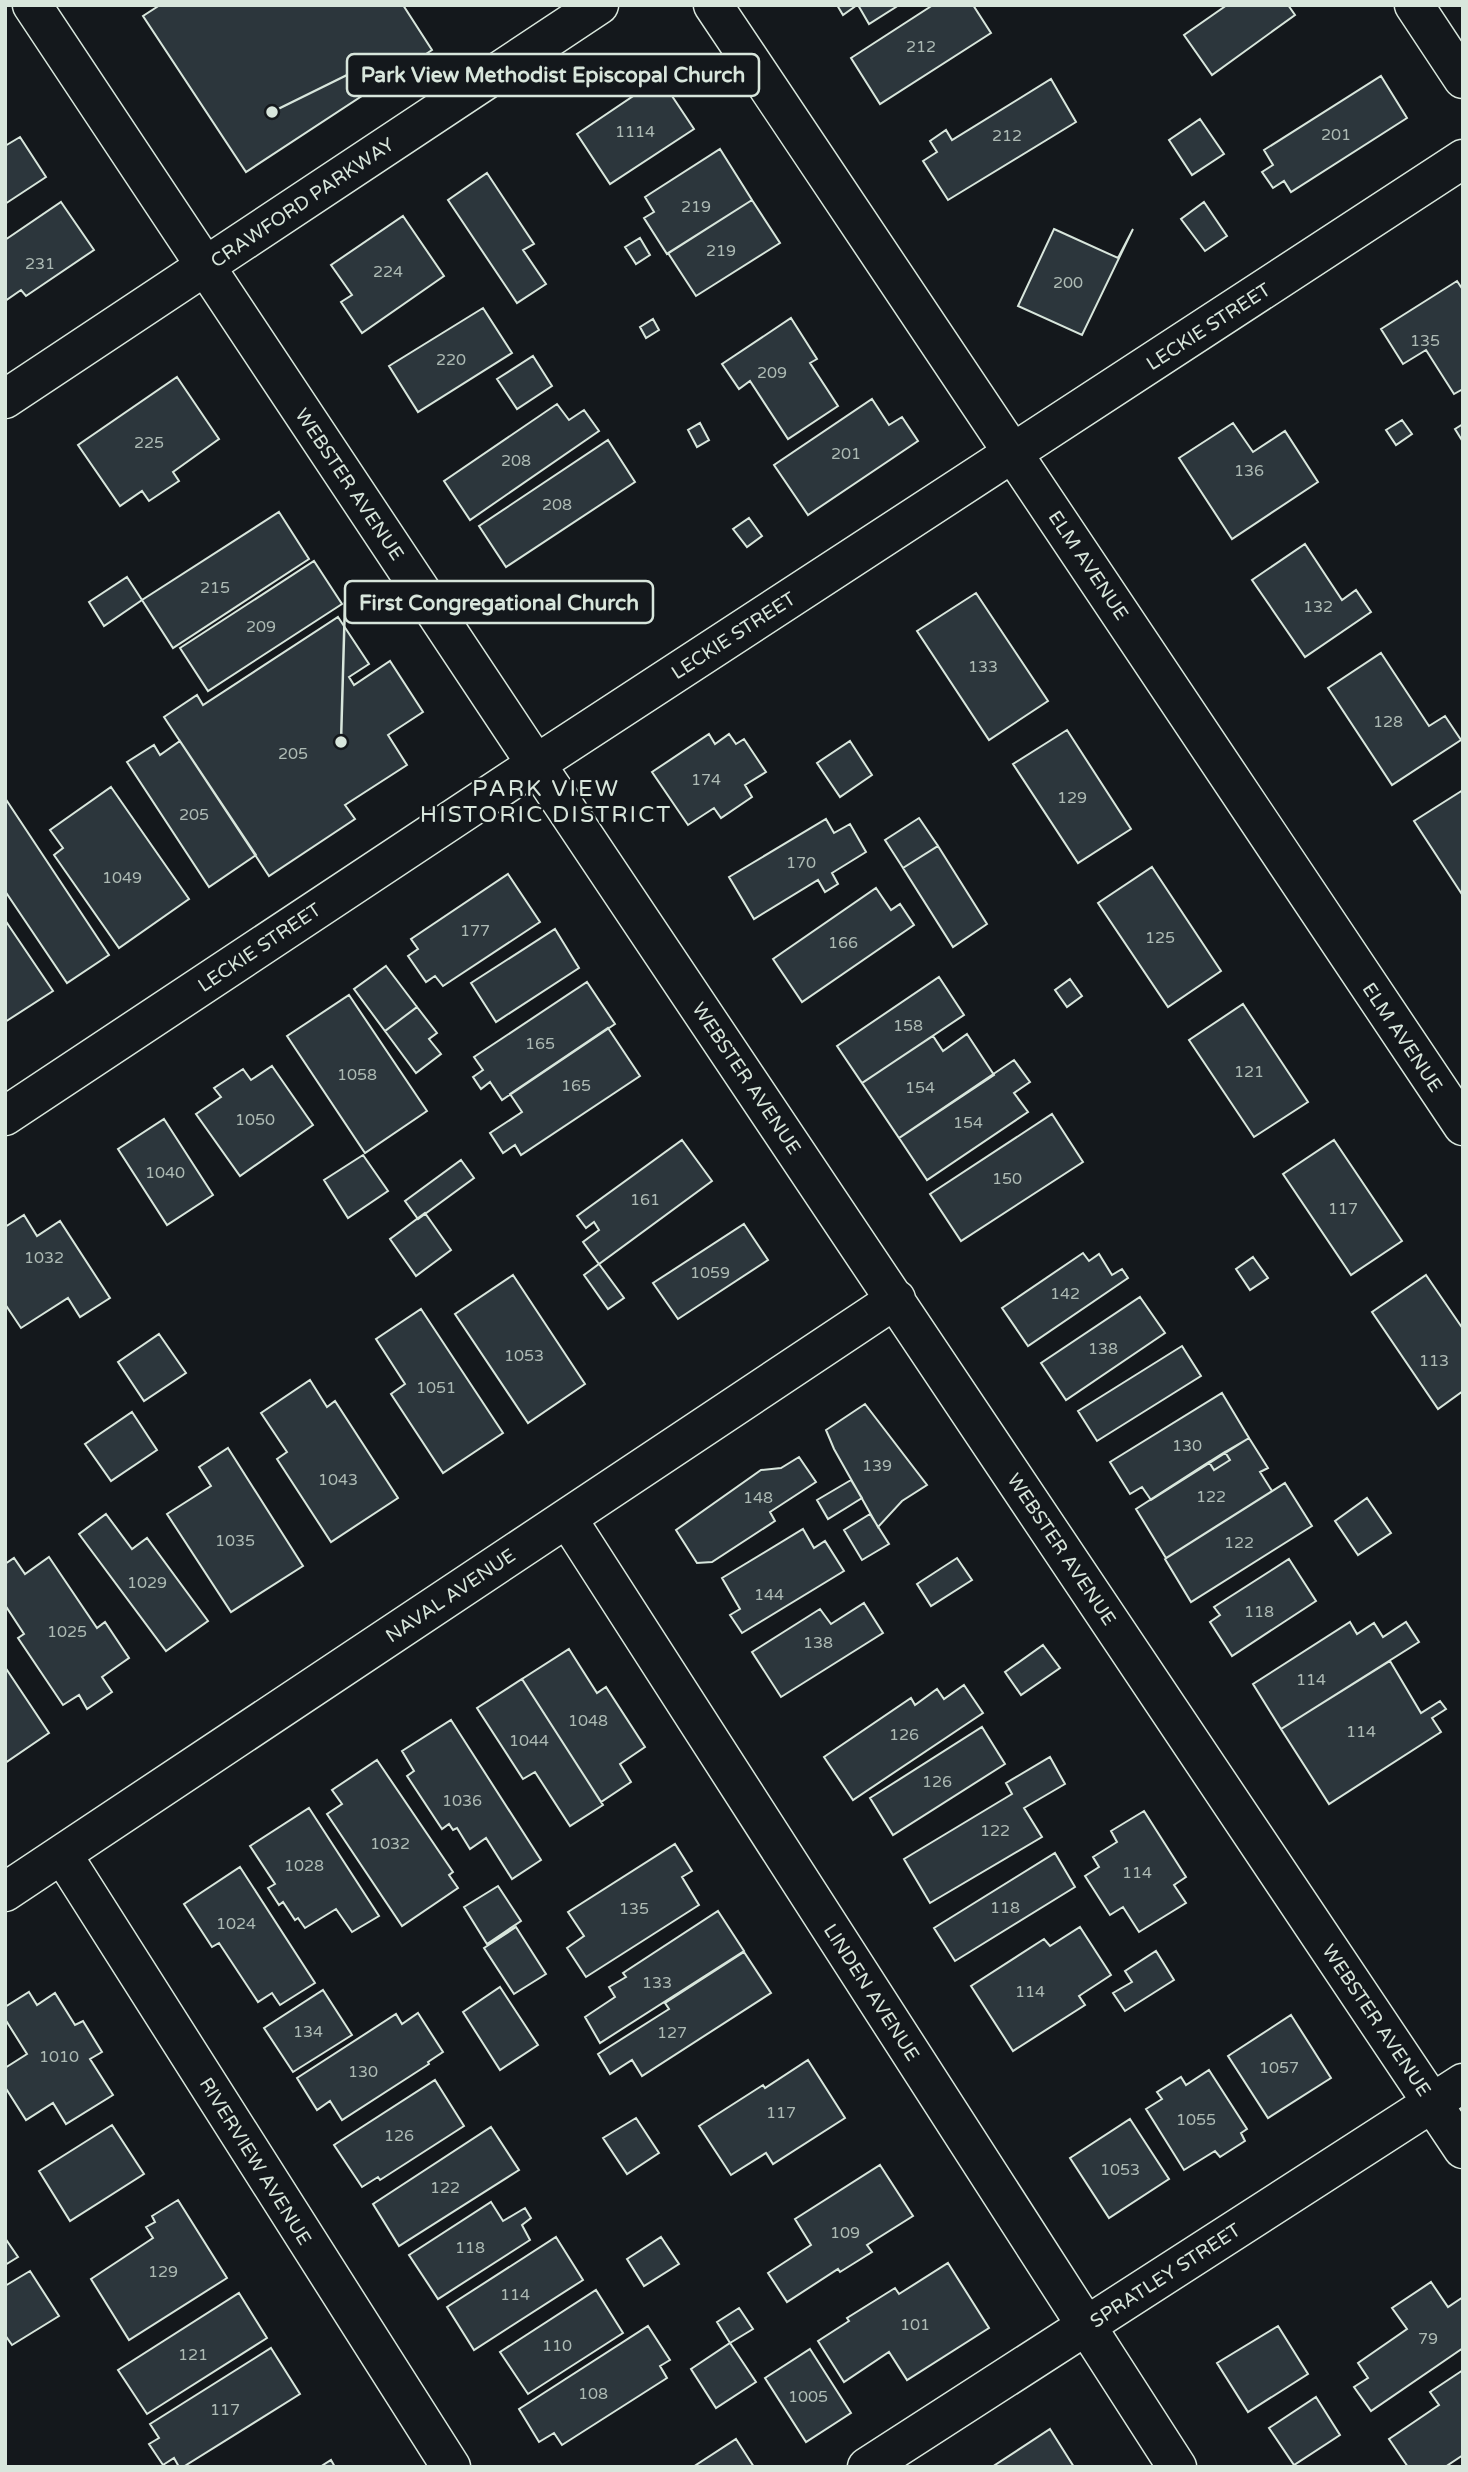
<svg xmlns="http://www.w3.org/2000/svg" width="1468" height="2472" font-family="'Varela Round',sans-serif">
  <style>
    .building { fill: #2c363c; stroke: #d8e6dc; stroke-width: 2 }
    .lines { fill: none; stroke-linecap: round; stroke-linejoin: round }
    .minor-casing { stroke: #d8e6dc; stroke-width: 41 }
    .minor { stroke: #14181c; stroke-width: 38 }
    .labels { text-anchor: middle; stroke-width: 5; stroke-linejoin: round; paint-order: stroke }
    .number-label { font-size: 16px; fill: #adbab4 }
    .street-label { font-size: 19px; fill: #d8e6dc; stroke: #14181c }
    .quarter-label { font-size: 23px; letter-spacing: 2px; fill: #d8e6dc; stroke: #14181c }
    .leader { fill: none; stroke: #d8e6dc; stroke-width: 2.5 }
    .callout-dot { fill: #d8e6dc; stroke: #14181c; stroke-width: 2.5 }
    .callout { fill: #14181c; stroke: #d8e6dc; stroke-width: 2.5 }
    .callout-label { font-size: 21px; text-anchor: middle; font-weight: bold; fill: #d8e6dc }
  </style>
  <rect width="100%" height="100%" fill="#14181c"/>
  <path class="building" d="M 160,5 L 403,5 L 432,50 L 246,172 L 143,16 Z
    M 837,5 L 857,5 L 843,15 Z
    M 858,5 L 899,5 L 869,24 Z
    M 933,5 L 973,5 L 991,33 L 880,104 L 851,58 Z
    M 1227,5 L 1288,5 L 1295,15 L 1212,75 L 1184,35 Z
    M 1381,76 L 1407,118 L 1291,192 L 1284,181 L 1273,188 L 1262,172 L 1273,165 L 1264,150 Z
    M 660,78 L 694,129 L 610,184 L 577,134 Z
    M 1051,79 L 1076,122 L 948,200 L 923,161 L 937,152 L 930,141 L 946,130 L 952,140 Z
    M 1200,119 L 1224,154 L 1192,175 L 1169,140 Z
    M 20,137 L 46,177 L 5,204 L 5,146 Z
    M 720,149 L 752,200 L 667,254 L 644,218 L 654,212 L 645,197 Z
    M 487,173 L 534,244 L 523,250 L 546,284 L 517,303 L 448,200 Z
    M 752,200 L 780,243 L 696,296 L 668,253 Z
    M 61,202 L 94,250 L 26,296 L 21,290 L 5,301 L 5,240 Z
    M 1204,202 L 1227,236 L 1205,251 L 1181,219 Z
    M 403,216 L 444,276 L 362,333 L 341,302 L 352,295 L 331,265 Z
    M 1054,229 L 1118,258 L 1133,229 L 1082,335 L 1018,306 Z
    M 640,238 L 650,255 L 636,264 L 625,247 Z
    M 1457,281 L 1463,290 L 1463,389 L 1454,394 L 1426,350 L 1403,364 L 1381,329 Z
    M 483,308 L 512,353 L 418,412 L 389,366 Z
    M 791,318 L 817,359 L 810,363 L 838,406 L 788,439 L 750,381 L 739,389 L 722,364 Z
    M 653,319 L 659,330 L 646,338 L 640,327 Z
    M 533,356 L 552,386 L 517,409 L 497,379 Z
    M 177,377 L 219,439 L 173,472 L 179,481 L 149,501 L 142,491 L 120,506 L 78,445 Z
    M 872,399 L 889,425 L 902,417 L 918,441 L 808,515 L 774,465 Z
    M 557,404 L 569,420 L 584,410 L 599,431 L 470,520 L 444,481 Z
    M 1402,420 L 1412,434 L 1396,445 L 1386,430 Z
    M 700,423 L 709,440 L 697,447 L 688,430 Z
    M 1233,423 L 1253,452 L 1285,431 L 1318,482 L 1232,539 L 1179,458 Z
    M 1463,424 L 1463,442 L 1455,429 Z
    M 608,440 L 635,482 L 506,567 L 479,526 Z
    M 279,512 L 309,559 L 173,648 L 142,600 Z
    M 749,518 L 762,536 L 747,547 L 733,529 Z
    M 1305,544 L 1342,600 L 1356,590 L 1371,612 L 1305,657 L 1252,580 Z
    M 314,561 L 342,604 L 208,691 L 180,648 Z
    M 127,577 L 142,600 L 104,626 L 89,602 Z
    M 976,593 L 1048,701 L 989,740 L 917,631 Z
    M 338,617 L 369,664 L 349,677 L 354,685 L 390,661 L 423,712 L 388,735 L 407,765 L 345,805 L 355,819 L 269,876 L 164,717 L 197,695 L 203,705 Z
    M 1381,653 L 1429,726 L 1445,716 L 1461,740 L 1392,785 L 1328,688 Z
    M 1067,730 L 1131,829 L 1078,863 L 1013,764 Z
    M 709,734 L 715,744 L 729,734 L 736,744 L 744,739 L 766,772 L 745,785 L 752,797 L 721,818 L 714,808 L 688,825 L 652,772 Z
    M 180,741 L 256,855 L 209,887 L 127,762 L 154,745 L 160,755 Z
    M 850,741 L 872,775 L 840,797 L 817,763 Z
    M 111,787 L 189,899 L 119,948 L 54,855 L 63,848 L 50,830 Z
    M 1463,790 L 1463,896 L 1414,821 Z
    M 5,798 L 109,955 L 67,983 L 5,891 Z
    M 919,818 L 938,846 L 903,868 L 885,840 Z
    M 826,819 L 834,833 L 850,824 L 866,852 L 832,873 L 838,884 L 825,892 L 818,880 L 754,919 L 729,877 Z
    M 938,846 L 987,924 L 953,947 L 903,868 Z
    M 1152,867 L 1221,971 L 1168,1007 L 1098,903 Z
    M 508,874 L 540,922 L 443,986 L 435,976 L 426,982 L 408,956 L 418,949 L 411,939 Z
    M 876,888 L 891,910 L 900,904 L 914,925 L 802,1002 L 773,959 Z
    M 5,920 L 53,991 L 5,1022 Z
    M 555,929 L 579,968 L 496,1022 L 471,983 Z
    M 386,966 L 417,1007 L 385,1031 L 354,989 Z
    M 939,977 L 964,1015 L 862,1083 L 837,1046 Z
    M 1070,979 L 1082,996 L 1067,1007 L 1055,990 Z
    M 587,982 L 615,1024 L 502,1100 L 490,1082 L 481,1089 L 473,1077 L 483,1070 L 474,1057 Z
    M 349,995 L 427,1111 L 365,1153 L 287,1036 Z
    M 1243,1004 L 1308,1102 L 1254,1137 L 1189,1040 Z
    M 417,1007 L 437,1033 L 429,1039 L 441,1054 L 416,1073 L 385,1031 Z
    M 608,1028 L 640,1076 L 521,1155 L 515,1145 L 503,1153 L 490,1133 L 522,1112 L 510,1094 Z
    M 967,1034 L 994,1075 L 899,1138 L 862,1083 L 933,1036 L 943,1051 Z
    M 1014,1060 L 1030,1082 L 1014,1093 L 1028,1112 L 927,1180 L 899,1138 Z
    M 272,1066 L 313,1125 L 240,1176 L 196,1114 L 221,1097 L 214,1088 L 243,1069 L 251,1080 Z
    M 1052,1114 L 1083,1162 L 961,1241 L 930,1194 Z
    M 164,1119 L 213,1195 L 167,1225 L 118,1149 Z
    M 682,1140 L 712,1181 L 599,1264 L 583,1242 L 599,1230 L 594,1222 L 586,1228 L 577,1216 Z
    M 1334,1140 L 1402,1241 L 1351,1275 L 1283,1174 Z
    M 363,1155 L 388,1191 L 348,1218 L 324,1180 Z
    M 461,1160 L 474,1178 L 418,1219 L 405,1201 Z
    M 425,1213 L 451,1250 L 416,1276 L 390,1239 Z
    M 24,1215 L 37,1236 L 60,1221 L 110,1298 L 80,1317 L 68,1298 L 21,1328 L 5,1304 L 5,1227 Z
    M 744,1224 L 768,1260 L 678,1319 L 653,1283 Z
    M 1083,1253 L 1089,1261 L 1099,1254 L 1112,1275 L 1122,1269 L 1128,1278 L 1028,1346 L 1002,1308 Z
    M 1253,1257 L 1268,1278 L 1250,1290 L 1236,1269 Z
    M 599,1264 L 624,1298 L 608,1309 L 584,1275 Z
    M 513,1275 L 585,1384 L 528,1423 L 455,1314 Z
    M 1426,1275 L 1463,1329 L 1463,1391 L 1438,1409 L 1372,1312 Z
    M 1140,1297 L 1165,1333 L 1066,1400 L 1041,1363 Z
    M 421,1309 L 503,1433 L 443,1473 L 391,1394 L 405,1384 L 376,1339 Z
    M 159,1334 L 186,1373 L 144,1401 L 118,1362 Z
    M 1182,1346 L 1201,1376 L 1097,1441 L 1078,1411 Z
    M 310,1380 L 327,1407 L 335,1401 L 398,1498 L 331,1542 L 277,1459 L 287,1452 L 261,1413 Z
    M 1222,1393 L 1249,1438 L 1151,1500 L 1142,1487 L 1130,1494 L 1110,1462 Z
    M 865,1404 L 927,1485 L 902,1501 L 878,1527 L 834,1449 L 826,1430 Z
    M 132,1412 L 157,1450 L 111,1481 L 85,1444 Z
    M 1249,1438 L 1268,1468 L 1260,1472 L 1272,1491 L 1166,1558 L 1136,1509 L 1209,1462 L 1214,1470 L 1230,1460 L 1225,1452 Z
    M 228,1448 L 303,1566 L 231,1612 L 167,1514 L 211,1486 L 199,1467 Z
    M 1225,1452 L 1230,1460 L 1214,1470 L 1209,1462 Z
    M 799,1457 L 816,1482 L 770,1512 L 775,1521 L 712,1562 L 697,1563 L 676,1530 L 761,1470 L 781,1468 Z
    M 851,1480 L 862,1498 L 828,1519 L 817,1500 Z
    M 1285,1483 L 1312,1526 L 1191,1602 L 1165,1559 Z
    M 1367,1498 L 1391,1533 L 1358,1555 L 1335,1521 Z
    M 106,1514 L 132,1549 L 147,1538 L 208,1621 L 166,1651 L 79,1534 Z
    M 870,1514 L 889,1544 L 862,1560 L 844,1530 Z
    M 803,1529 L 814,1548 L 825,1541 L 844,1571 L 742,1633 L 730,1615 L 740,1609 L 722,1578 Z
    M 49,1557 L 97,1628 L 105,1622 L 129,1658 L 102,1677 L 112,1692 L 87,1709 L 79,1695 L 63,1705 L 18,1638 L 24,1634 L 5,1605 L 5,1564 L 14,1558 L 25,1574 Z
    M 957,1558 L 972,1580 L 931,1606 L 917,1584 Z
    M 1289,1559 L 1316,1601 L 1232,1656 L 1210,1622 L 1220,1615 L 1214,1607 Z
    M 864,1603 L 883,1633 L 781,1697 L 752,1652 L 820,1609 L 831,1624 Z
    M 1350,1622 L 1357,1634 L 1374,1623 L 1383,1637 L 1406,1622 L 1419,1642 L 1281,1729 L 1253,1684 Z
    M 1043,1645 L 1060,1668 L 1021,1695 L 1005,1672 Z
    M 569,1649 L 597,1693 L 606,1687 L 645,1747 L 620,1764 L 631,1782 L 601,1802 L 522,1679 Z
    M 1390,1661 L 1421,1713 L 1440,1701 L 1446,1709 L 1432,1718 L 1441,1732 L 1329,1804 L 1281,1729 Z
    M 5,1667 L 49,1733 L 5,1763 Z
    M 522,1679 L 603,1805 L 570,1826 L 535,1772 L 523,1779 L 477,1708 Z
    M 964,1685 L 983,1713 L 853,1800 L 824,1757 L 911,1698 L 915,1705 L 937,1689 L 944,1699 Z
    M 451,1720 L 541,1860 L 512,1879 L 486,1838 L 470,1849 L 457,1828 L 453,1830 L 449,1824 L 442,1829 L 407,1776 L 414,1771 L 402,1751 Z
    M 982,1727 L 1005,1764 L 893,1835 L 870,1798 Z
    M 1050,1757 L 1065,1784 L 1024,1808 L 1042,1837 L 930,1903 L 904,1859 L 1012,1794 L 1006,1783 Z
    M 377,1760 L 453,1872 L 449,1875 L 458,1888 L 402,1926 L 327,1814 L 342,1804 L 332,1790 Z
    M 309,1808 L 379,1916 L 352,1932 L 336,1909 L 305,1928 L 298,1918 L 295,1920 L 283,1902 L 279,1905 L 268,1888 L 275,1884 L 250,1846 Z
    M 1144,1811 L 1186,1877 L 1174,1885 L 1186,1903 L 1139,1932 L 1123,1907 L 1110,1915 L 1085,1876 L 1099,1867 L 1093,1857 L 1117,1842 L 1111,1831 Z
    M 675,1844 L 692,1871 L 682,1877 L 699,1905 L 586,1977 L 567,1948 L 584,1936 L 568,1912 Z
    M 1055,1853 L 1075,1887 L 955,1961 L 934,1928 Z
    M 240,1867 L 315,1983 L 280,2005 L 272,1993 L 258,2002 L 219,1943 L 212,1947 L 184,1904 Z
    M 498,1886 L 521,1921 L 487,1944 L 464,1907 Z
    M 718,1911 L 744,1951 L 600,2043 L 585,2017 L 615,1997 L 609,1987 L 626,1977 L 623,1973 Z
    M 516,1927 L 546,1974 L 514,1994 L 484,1948 Z
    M 1080,1927 L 1111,1975 L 1079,1996 L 1085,2005 L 1013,2051 L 971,1986 L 1044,1939 L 1050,1946 Z
    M 1156,1951 L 1174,1980 L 1125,2011 L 1113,1993 L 1132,1982 L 1125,1971 Z
    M 744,1952 L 771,1993 L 642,2076 L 632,2060 L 610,2074 L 598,2054 L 669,2009 L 665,2003 Z
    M 500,1987 L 538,2045 L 500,2070 L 463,2012 Z
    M 323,1990 L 352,2035 L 293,2072 L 264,2028 Z
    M 29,1992 L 37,2005 L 55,1993 L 75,2025 L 83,2021 L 102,2052 L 90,2059 L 113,2095 L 66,2124 L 53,2103 L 26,2120 L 5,2087 L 5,2068 L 27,2054 L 5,2019 L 5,2007 Z
    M 418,2013 L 443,2052 L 428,2062 L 429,2064 L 342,2120 L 330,2101 L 317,2110 L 297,2078 L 396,2014 L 402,2024 Z
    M 1291,2015 L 1331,2078 L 1268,2118 L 1228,2056 Z
    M 808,2060 L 845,2118 L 773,2164 L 766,2153 L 731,2175 L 699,2126 L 763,2085 L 765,2088 Z
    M 1209,2070 L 1247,2129 L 1241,2133 L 1245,2141 L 1220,2157 L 1215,2151 L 1184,2170 L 1146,2109 L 1162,2099 L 1157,2092 L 1181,2077 L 1186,2085 Z
    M 435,2080 L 464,2126 L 380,2180 L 378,2177 L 362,2187 L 334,2145 Z
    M 636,2118 L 659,2153 L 627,2174 L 603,2138 Z
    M 1130,2119 L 1169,2179 L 1109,2218 L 1070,2158 Z
    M 112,2125 L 144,2174 L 70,2221 L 39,2171 Z
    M 491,2127 L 519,2170 L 399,2246 L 373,2204 Z
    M 880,2165 L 913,2216 L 867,2245 L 872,2252 L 840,2272 L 838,2269 L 787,2302 L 768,2273 L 811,2245 L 795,2219 Z
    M 178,2200 L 227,2278 L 129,2340 L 91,2279 L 153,2238 L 146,2227 L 155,2222 L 152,2216 Z
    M 491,2202 L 503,2221 L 525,2208 L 531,2218 L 522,2225 L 530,2240 L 438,2299 L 409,2255 Z
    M 556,2237 L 583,2280 L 474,2350 L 447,2307 Z
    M 661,2237 L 679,2264 L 644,2286 L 627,2259 Z
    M 5,2238 L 18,2257 L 5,2265 Z
    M 948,2263 L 989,2328 L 907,2380 L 889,2352 L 844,2382 L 818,2341 L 849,2321 L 847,2318 L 895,2288 L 899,2294 Z
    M 30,2271 L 59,2316 L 12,2345 L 5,2335 L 5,2286 Z
    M 1431,2282 L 1448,2307 L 1463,2297 L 1463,2348 L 1371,2411 L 1354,2387 L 1368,2378 L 1358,2363 L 1407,2329 L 1392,2308 Z
    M 596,2290 L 623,2333 L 528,2394 L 500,2352 Z
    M 239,2293 L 267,2338 L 147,2414 L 118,2370 Z
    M 739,2308 L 753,2329 L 730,2343 L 717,2322 Z
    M 648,2326 L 670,2360 L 660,2366 L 667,2378 L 562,2445 L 554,2433 L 539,2442 L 519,2409 Z
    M 1278,2326 L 1308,2374 L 1248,2412 L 1217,2363 Z
    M 730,2343 L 756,2382 L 716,2408 L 691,2369 Z
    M 271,2348 L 300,2394 L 183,2467 L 179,2467 L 174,2458 L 163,2465 L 149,2444 L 159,2438 L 150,2424 Z
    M 810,2349 L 851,2413 L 806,2442 L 765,2378 Z
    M 1463,2370 L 1463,2455 L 1445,2467 L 1408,2467 L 1389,2439 L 1439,2405 L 1430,2392 Z
    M 1316,2397 L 1340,2435 L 1294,2465 L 1269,2428 Z
    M 1050,2429 L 1074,2467 L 992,2467 Z
    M 736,2439 L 754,2467 L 693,2467 Z
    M 331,2460 L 335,2467 L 320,2467 Z"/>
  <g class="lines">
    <defs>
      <path id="minor" d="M 32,5 L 536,764 L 1463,2149
        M 713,5 L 1463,1126
        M 1414,5 L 1463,79
        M 5,399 L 599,5
        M 5,1116 L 536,764 L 1463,159
        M 567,1518 L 1177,2467
        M 62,1854 L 451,2467
        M 5,1892 L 896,1299
        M 867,2467 L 1463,2083"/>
    </defs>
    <use href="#minor" class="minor-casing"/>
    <use href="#minor" class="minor"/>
  </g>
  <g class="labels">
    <g class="number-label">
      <text x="921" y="52">212</text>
      <text x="635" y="137">1114</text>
      <text x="1336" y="140">201</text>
      <text x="1007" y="141">212</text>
      <text x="696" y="212">219</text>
      <text x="721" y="256">219</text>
      <text x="40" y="269">231</text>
      <text x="388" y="277">224</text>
      <text x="1068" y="288">200</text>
      <text x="1425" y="346">135</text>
      <text x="451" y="365">220</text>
      <text x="772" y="378">209</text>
      <text x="149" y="448">225</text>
      <text x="846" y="459">201</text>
      <text x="516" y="466">208</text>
      <text x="1249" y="476">136</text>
      <text x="557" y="510">208</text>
      <text x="215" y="593">215</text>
      <text x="1318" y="612">132</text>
      <text x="261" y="632">209</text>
      <text x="983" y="672">133</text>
      <text x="1388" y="727">128</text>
      <text x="293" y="759">205</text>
      <text x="706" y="785">174</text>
      <text x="1072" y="803">129</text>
      <text x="194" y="820">205</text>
      <text x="801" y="868">170</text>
      <text x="122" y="883">1049</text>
      <text x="475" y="936">177</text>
      <text x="1160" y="943">125</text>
      <text x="843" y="948">166</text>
      <text x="908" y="1031">158</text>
      <text x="540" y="1049">165</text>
      <text x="1249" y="1077">121</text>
      <text x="357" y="1080">1058</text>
      <text x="576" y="1091">165</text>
      <text x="920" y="1093">154</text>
      <text x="255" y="1125">1050</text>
      <text x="968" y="1128">154</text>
      <text x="165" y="1178">1040</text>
      <text x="1007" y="1184">150</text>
      <text x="645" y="1205">161</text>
      <text x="1343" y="1214">117</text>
      <text x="44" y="1263">1032</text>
      <text x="710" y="1278">1059</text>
      <text x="1065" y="1299">142</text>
      <text x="1103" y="1354">138</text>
      <text x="524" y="1361">1053</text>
      <text x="1434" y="1366">113</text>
      <text x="436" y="1393">1051</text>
      <text x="1187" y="1451">130</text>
      <text x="877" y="1471">139</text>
      <text x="338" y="1485">1043</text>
      <text x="1211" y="1502">122</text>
      <text x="758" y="1503">148</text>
      <text x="235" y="1546">1035</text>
      <text x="1239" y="1548">122</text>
      <text x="147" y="1588">1029</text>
      <text x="769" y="1600">144</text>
      <text x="1259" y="1617">118</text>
      <text x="67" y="1637">1025</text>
      <text x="818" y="1648">138</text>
      <text x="1311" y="1685">114</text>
      <text x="588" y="1726">1048</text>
      <text x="1361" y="1737">114</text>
      <text x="904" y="1740">126</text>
      <text x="529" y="1746">1044</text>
      <text x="937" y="1787">126</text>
      <text x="462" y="1806">1036</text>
      <text x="995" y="1836">122</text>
      <text x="390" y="1849">1032</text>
      <text x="304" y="1871">1028</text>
      <text x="1137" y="1878">114</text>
      <text x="1005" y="1913">118</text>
      <text x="634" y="1914">135</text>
      <text x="236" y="1929">1024</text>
      <text x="657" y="1988">133</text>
      <text x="1030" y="1997">114</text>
      <text x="308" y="2037">134</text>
      <text x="672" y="2038">127</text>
      <text x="59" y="2062">1010</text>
      <text x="1279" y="2073">1057</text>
      <text x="363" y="2077">130</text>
      <text x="781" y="2118">117</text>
      <text x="1196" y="2125">1055</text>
      <text x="399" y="2141">126</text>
      <text x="1120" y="2175">1053</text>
      <text x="445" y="2193">122</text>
      <text x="845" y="2238">109</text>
      <text x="470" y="2253">118</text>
      <text x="163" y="2277">129</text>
      <text x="515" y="2300">114</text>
      <text x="915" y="2330">101</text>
      <text x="1428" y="2344">79</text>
      <text x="557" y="2351">110</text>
      <text x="193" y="2360">121</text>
      <text x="593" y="2399">108</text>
      <text x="808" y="2402">1005</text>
      <text x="225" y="2415">117</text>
    </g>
    <g class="street-label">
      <text transform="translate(302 202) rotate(-34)" y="7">CRAWFORD PARKWAY</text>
      <text transform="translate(1208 326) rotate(-33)" y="7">LECKIE STREET</text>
      <text transform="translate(350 484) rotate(56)" y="7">WEBSTER AVENUE</text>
      <text transform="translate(1089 565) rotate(56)" y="7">ELM AVENUE</text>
      <text transform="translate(733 635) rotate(-33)" y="7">LECKIE STREET</text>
      <text transform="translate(259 947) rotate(-34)" y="7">LECKIE STREET</text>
      <text transform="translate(1403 1037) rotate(56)" y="7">ELM AVENUE</text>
      <text transform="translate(747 1078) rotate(56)" y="7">WEBSTER AVENUE</text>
      <text transform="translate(1062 1549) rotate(56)" y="7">WEBSTER AVENUE</text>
      <text transform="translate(450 1595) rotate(-34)" y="7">NAVAL AVENUE</text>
      <text transform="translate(872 1992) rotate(57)" y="7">LINDEN AVENUE</text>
      <text transform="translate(1377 2020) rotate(56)" y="7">WEBSTER AVENUE</text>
      <text transform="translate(256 2161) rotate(58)" y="7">RIVERVIEW AVENUE</text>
      <text transform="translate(1165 2275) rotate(-33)" y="7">SPRATLEY STREET</text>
    </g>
    <g class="quarter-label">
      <text x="546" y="796">PARK VIEW<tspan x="546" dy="26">HISTORIC DISTRICT</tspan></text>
    </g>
  </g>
  <path class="leader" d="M272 112L347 75M341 742L345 602"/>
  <g class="callout-dot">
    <circle cx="272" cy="112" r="7"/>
    <circle cx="341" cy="742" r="7"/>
  </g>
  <g class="callout">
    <rect x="347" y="54" width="412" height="42" rx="7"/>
    <rect x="345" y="581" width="308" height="42" rx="7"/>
  </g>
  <g class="callout-label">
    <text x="553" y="82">Park View Methodist Episcopal Church</text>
    <text x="499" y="610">First Congregational Church</text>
  </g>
  <rect width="1468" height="2472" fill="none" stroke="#d8e6dc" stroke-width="14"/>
</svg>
